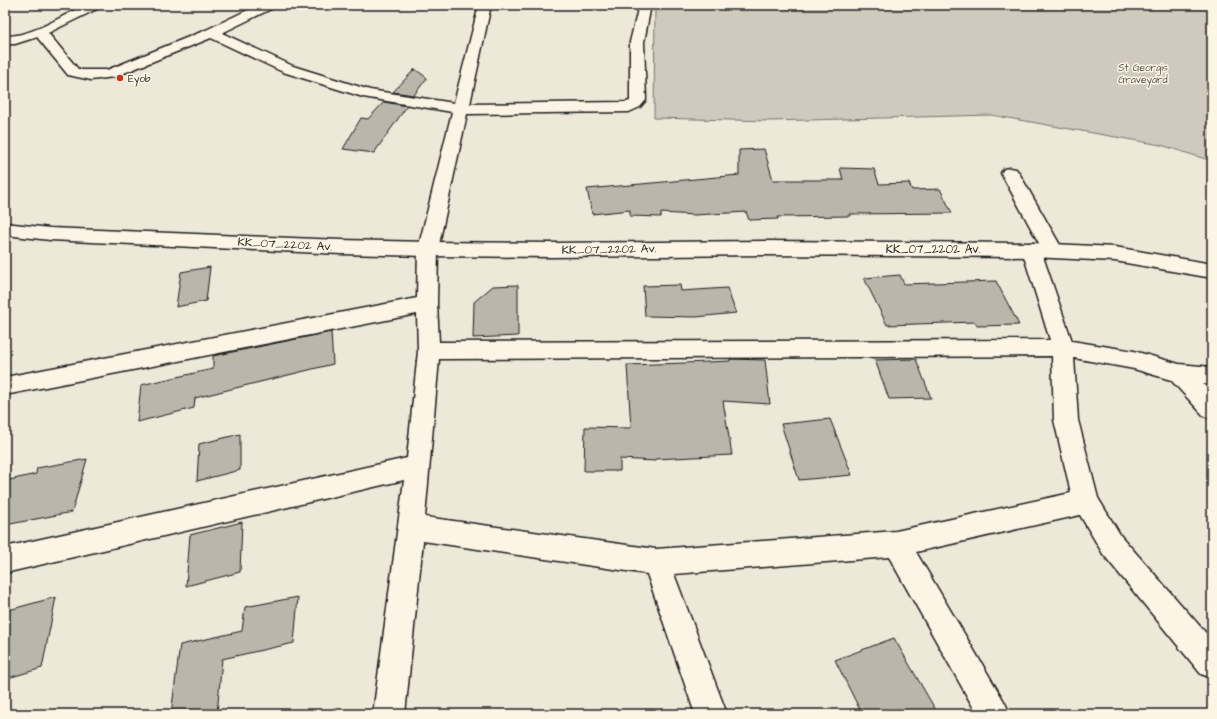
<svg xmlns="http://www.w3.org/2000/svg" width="1217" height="719" font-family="'Architects Daughter',sans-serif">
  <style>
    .green { fill: #cfcabd; stroke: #76736c }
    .building { fill: #bab6aa; stroke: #1c1c1c }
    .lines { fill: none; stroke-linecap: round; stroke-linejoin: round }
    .minor-casing { stroke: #1c1c1c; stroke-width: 3 }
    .major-casing { stroke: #1c1c1c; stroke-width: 3 }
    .minor { fill: #fcf5e5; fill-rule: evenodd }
    .major { fill: #fcf5e5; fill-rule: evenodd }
    .poi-dot { fill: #c8321e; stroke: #fcf5e5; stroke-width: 1.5 }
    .labels { text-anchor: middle; stroke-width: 3; stroke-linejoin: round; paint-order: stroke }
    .far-park-label { font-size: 10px; fill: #52504c; stroke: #fcf5e5 }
    .far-poi-label { font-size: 10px; fill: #1c1c1c; stroke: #fcf5e5; text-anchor: start }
    .street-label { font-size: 12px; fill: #1c1c1c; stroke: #fcf5e5 }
  </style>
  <rect width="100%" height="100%" fill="#eee8d9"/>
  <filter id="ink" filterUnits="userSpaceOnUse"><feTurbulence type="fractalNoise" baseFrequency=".025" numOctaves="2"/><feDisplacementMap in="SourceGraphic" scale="8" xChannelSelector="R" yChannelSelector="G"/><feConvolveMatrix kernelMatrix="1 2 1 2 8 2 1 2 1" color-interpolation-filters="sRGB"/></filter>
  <g filter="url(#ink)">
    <path class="green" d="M 655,5 L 1212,5 L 1212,161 L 1161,145 L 991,115 L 771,121 L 654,118 Z"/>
    <path class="building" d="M 415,69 L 427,78 L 414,95 L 393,92 Z
      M 384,102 L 407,106 L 374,153 L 343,149 L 361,118 L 368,119 Z
      M 764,149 L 773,180 L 843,180 L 840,168 L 874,169 L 879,184 L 909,183 L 912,190 L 940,189 L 952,213 L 850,214 L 851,216 L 777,217 L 778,219 L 749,220 L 746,212 L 695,215 L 661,213 L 661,217 L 630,216 L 630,210 L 592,214 L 587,189 L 739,175 L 739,150 Z
      M 210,267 L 206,301 L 176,307 L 181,272 Z
      M 900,275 L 904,284 L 996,281 L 1019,325 L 977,326 L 975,322 L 887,325 L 864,278 Z
      M 518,285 L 518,336 L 473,338 L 474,302 L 493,286 Z
      M 680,285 L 681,291 L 727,288 L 736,313 L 696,317 L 645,316 L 643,286 Z
      M 331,332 L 333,364 L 195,398 L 194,408 L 137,422 L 141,385 L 213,369 L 213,356 Z
      M 730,359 L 765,360 L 770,404 L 723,401 L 732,455 L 655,459 L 655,461 L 620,459 L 620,471 L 584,471 L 585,427 L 631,428 L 627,365 L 685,363 L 730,361 Z
      M 916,359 L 931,398 L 889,399 L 875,360 Z
      M 830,419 L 852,475 L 799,480 L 781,424 Z
      M 240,434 L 240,470 L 197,481 L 199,444 Z
      M 87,459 L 72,512 L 5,525 L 5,481 L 36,474 L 37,468 Z
      M 242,522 L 240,572 L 186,586 L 190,535 Z
      M 56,597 L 42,668 L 5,679 L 5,611 Z
      M 298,597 L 294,643 L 222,659 L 217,714 L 171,714 L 180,645 L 242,631 L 245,607 Z
      M 894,638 L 938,714 L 862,714 L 835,660 Z"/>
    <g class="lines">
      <defs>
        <path id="minor" d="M 84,5 L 100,5 L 99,8 L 48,33 L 78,69 L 82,70 L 107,70 L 206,30 L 258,5 L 274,5 L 273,8 L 222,33 L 293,66 L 370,90 L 454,103 L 479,5 L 491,5 L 470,104 L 626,102 L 630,101 L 630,42 L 639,5 L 651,5 L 644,42 L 646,100 L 640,107 L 629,112 L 467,114 L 438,249 L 437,304 L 439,342 L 1050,340 L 1022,250 L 1025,245 L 1032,243 L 1039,245 L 1072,341 L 1134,351 L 1179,364 L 1212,367 L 1212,385 L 1203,384 L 1212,393 L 1212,419 L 1204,416 L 1171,380 L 1134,369 L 1074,358 L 1078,420 L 1098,498 L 1121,536 L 1212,640 L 1212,678 L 1201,674 L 1103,554 L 1080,515 L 916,552 L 1005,703 L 1010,714 L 977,714 L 889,557 L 674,574 L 727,714 L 695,714 L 647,574 L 423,541 L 405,714 L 373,714 L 404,480 L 5,573 L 5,547 L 407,458 L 418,351 L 417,314 L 5,395 L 5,377 L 417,298 L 418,249 L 452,112 L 363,97 L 283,72 L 211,38 L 114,77 L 91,80 L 68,75 L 37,37 L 15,44 L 5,44 L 5,36 C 33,36 60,17 84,5 ZM 1052,356 L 1054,420 L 1071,493 L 896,531 L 656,549 L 425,517 L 439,359 Z
          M 1010,168 L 1016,169 L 1019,173 L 1060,245 L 1057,250 L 1050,251 L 1043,250 L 1040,245 L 1001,173 L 1004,169 Z"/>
        <path id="major" d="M 5,223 L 50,228 L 341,240 L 428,242 L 550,243 L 765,241 L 1032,243 L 1115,247 L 1212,264 L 1212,278 L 1115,261 L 1032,257 L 765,255 L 550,257 L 428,256 L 341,254 L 50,240 L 5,235 Z"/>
      </defs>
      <use href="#minor" class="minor-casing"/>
      <use href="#major" class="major-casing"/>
      <use href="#minor" class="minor"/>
      <use href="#major" class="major"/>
    </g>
  </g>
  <circle class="poi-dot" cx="120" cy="78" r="4"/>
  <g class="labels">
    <g class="far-park-label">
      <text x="1143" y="71">St Georgis<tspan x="1143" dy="12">Graveyard</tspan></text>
    </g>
    <g class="far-poi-label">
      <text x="128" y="82">Eyob</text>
    </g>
    <g class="street-label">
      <text transform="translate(285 244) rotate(3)" y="4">KK_07_2202 Av.</text>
      <text transform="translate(609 249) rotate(-1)" y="4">KK_07_2202 Av.</text>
      <text x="933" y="253">KK_07_2202 Av.</text>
    </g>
  </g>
  <rect width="1217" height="719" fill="none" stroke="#fcf5e5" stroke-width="20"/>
  <rect x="10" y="10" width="1197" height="699" fill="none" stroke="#1c1c1c" stroke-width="1.5" filter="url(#ink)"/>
</svg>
